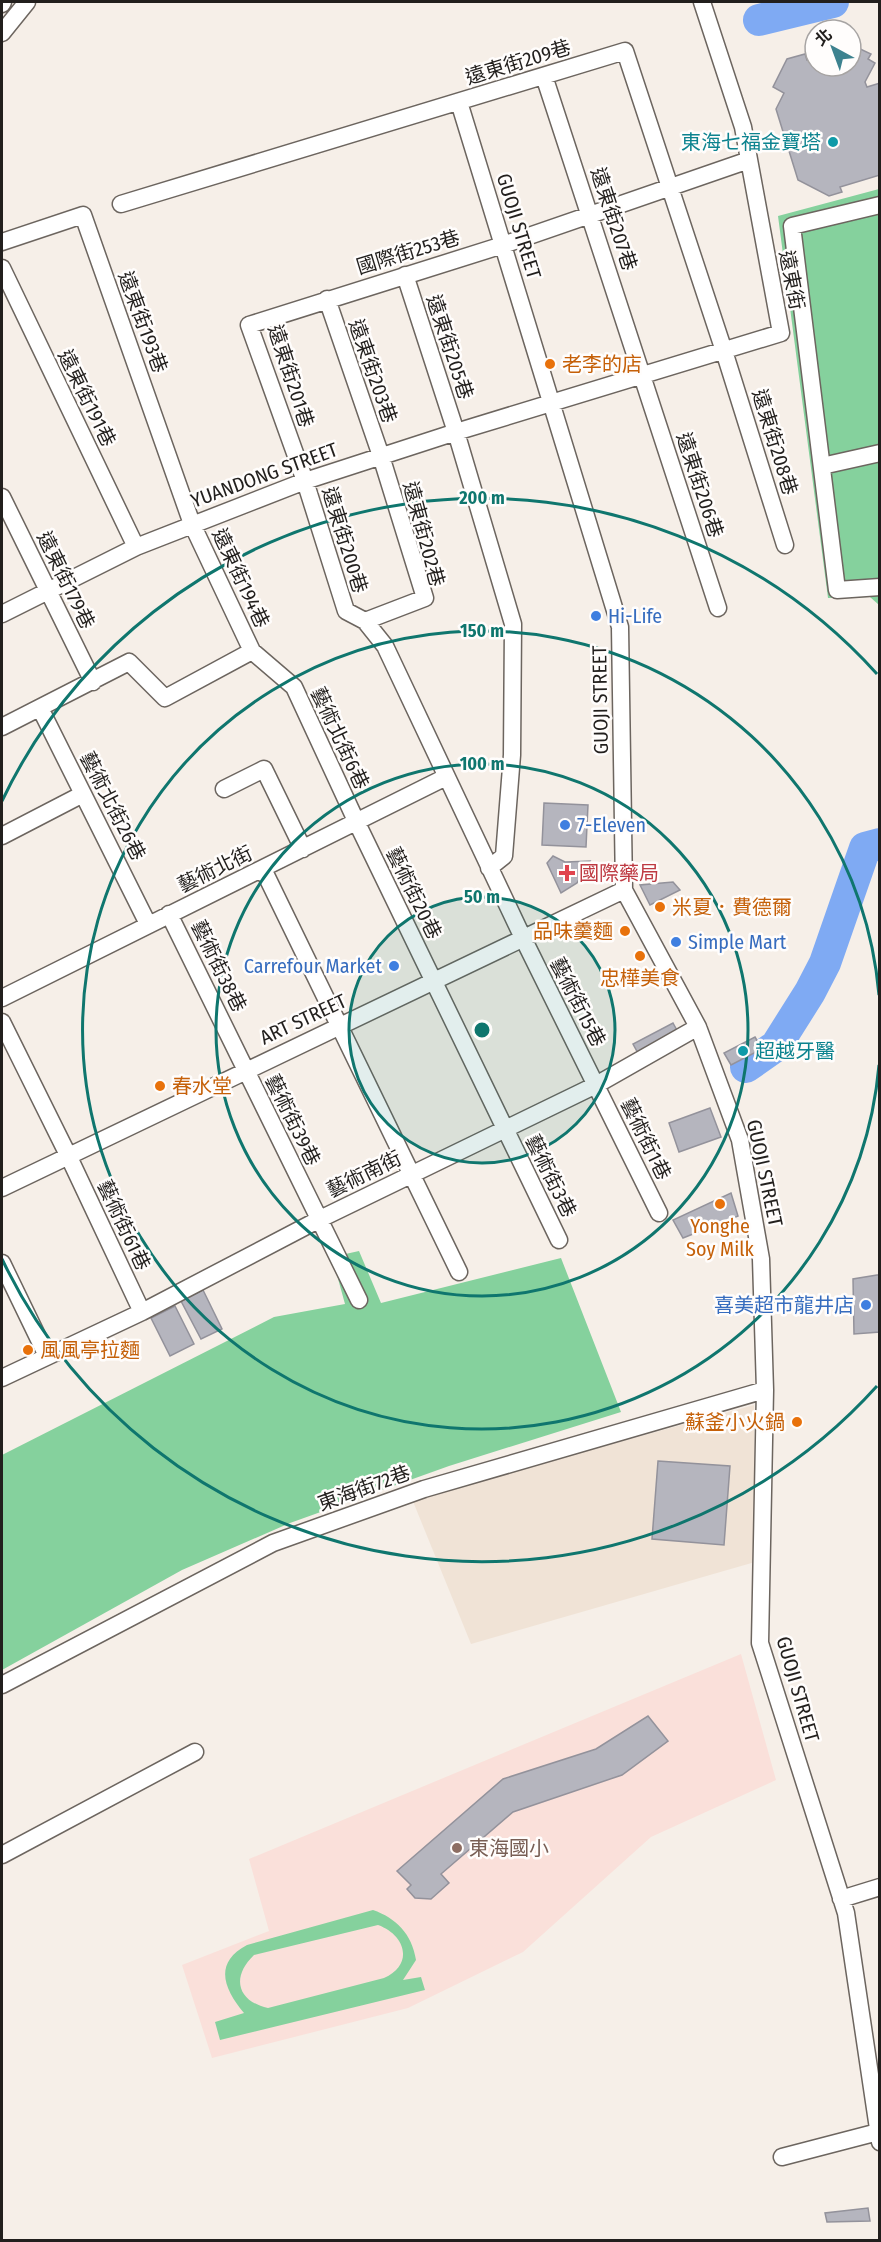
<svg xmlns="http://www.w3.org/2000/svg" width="881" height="2242" font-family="'Fira Sans Condensed','Noto Sans TC',sans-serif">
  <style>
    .built { fill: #f0e3d6 }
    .education { fill: #fae0da }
    .green { fill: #85d19d; fill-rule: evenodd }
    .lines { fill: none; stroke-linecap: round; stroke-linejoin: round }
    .river { stroke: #7faaf3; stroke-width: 32 }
    .building { fill: #b5b5be; stroke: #93929b; stroke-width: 1.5 }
    .minor-casing { stroke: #6c655f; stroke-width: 19 }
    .minor { stroke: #fff; stroke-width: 16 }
    .ring { fill: none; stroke: #0f766e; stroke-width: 3 }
    .culture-dot { fill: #0f9aa8; stroke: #fffdfc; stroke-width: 2 }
    .food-dot { fill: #e8710a; stroke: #fffdfc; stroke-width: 2 }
    .shop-dot { fill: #3f7fe0; stroke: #fffdfc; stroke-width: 2 }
    .health-dot { fill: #e0444e; stroke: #fffdfc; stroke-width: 2 }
    .education-dot { fill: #8d6e63; stroke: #fffdfc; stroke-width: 2 }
    .labels { text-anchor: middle; stroke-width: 5; stroke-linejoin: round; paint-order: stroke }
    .street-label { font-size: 20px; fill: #221f1d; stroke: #fffdfc }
    .culture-label { font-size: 20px; fill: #0d838f; stroke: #fffdfc; text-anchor: end }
    .food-label { font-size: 20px; fill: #c56008; stroke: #fffdfc; text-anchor: start }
    .shop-label { font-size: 20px; fill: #366cbe; stroke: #fffdfc; text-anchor: start }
    .health-label { font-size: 20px; fill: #be3a42; stroke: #fffdfc; text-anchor: start }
    .education-label { font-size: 20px; fill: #785e54; stroke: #fffdfc; text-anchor: start }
    .centre { fill: #0f766e; stroke: #fffdfc; stroke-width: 3 }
    .ring-label { font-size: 18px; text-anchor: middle; font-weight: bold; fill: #0f766e; stroke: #fffdfc; stroke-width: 5; stroke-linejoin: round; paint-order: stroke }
  </style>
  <rect width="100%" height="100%" fill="#f6efe8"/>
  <path class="built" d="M 754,1405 L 755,1562 L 471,1644 L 412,1499 Z"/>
  <path class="education" d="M 741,1654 L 776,1780 L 651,1837 L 523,1952 L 408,2008 L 212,2058 L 182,1965 L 269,1931 L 249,1859 Z"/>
  <path class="green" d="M 879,189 L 879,605 L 870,597 L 828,598 L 778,216 Z
    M 359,1251 L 381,1303 L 561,1258 L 621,1412 L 449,1466 L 290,1523 L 182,1570 L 2,1670 L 2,1455 L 274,1317 L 345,1304 L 332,1257 Z
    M 373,1910 C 396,1918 412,1934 416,1960 L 403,1980 L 421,1977 L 425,1990 L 220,2040 L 215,2022 L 244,2013 C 224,1989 213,1963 247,1945 ZM 378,1925 C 406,1935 414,1965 384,1978 L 268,2008 C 237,2001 231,1977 254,1955 Z"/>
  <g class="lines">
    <path class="river" d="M 759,20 L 833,2
      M 746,1067 L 776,1046 L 810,992 L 825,963 L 865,848 L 880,844"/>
  </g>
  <path class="building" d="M 851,46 L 854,46 L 871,54 L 868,59 L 875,63 L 865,82 L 867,87 L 880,83 L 880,175 L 840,187 L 842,192 L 829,196 L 798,180 L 776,109 L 784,93 L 773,87 L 787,59 L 805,54 L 807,60 L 815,58 L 815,66 L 851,66 Z
    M 544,803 L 588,805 L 586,847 L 542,845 Z
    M 553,856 L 565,862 L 590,861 L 577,883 L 561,893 L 547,863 Z
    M 673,882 L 680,890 L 650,905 L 640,885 Z
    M 673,1023 L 679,1034 L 639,1055 L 633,1044 Z
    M 755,1037 L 762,1049 L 731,1065 L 724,1053 Z
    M 710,1108 L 721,1137 L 679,1152 L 669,1123 Z
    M 731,1193 L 738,1216 L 683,1238 L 673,1220 Z
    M 877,1275 L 880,1275 L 880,1332 L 854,1334 L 853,1279 Z
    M 203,1290 L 222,1329 L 201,1339 L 181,1301 Z
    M 175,1306 L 194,1344 L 170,1356 L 151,1318 Z
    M 658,1461 L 730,1466 L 724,1545 L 652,1539 Z
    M 648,1716 L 668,1741 L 622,1775 L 513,1812 L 441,1874 L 449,1883 L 431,1899 L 415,1898 L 407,1889 L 411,1885 L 397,1871 L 503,1779 L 596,1749 Z
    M 868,2208 L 870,2221 L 827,2222 L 825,2213 Z"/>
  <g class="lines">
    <defs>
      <path id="minor" d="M 2,4 L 3,2
        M 2,33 L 27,2
        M 544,76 L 718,608
        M 459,102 L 620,627 L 624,890 L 698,1027 L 740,1140 L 761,1259 L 765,1390 L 760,1643 L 846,1913 L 880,2142
        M 121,204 L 625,51 L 724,351 L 785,545
        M 880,205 L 792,226 L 837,590 L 880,587
        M 2,242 L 83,215 L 192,524 L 252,651 L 294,687 L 357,823 L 559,1240
        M 2,268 L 136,547
        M 405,275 L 456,432 L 513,624 L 512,755 L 504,856 L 489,868
        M 327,299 L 381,456 L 425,598 L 365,621
        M 822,466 L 880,453
        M 2,497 L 93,682
        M 2,614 L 136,547 L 305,481 L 456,432 L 781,333 L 743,127 L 702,2
        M 40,708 L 148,924
        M 2,727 L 129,662 L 165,698 L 252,651
        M 224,789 L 264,769 L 303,849
        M 2,836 L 83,794
        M 263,869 L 459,1272
        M 169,914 L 359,1300
        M 2,998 L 446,777
        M 2,1022 L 68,1155 L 142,1312
        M 2,1188 L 624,890
        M 659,1213 L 523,938 L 385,646 L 365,621 L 346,611 L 305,481 L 249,325 L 503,245 L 749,160
        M 2,1263 L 47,1356
        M 2,1378 L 142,1312 L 318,1220 L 596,1085 L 698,1027
        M 2,1685 L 273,1543 L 424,1489 L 765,1390
        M 2,1855 L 195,1752
        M 841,1899 L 880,1887
        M 782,2157 L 878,2132"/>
    </defs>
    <use href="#minor" class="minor-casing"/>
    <use href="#minor" class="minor"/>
  </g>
  <circle cx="482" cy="1030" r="133" fill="#0f766e" fill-opacity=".12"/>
  <g class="ring">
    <circle cx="482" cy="1030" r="133"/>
    <circle cx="482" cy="1030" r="266"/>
    <path d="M879 1065A399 399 0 1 1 879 995"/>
    <path d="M877 1386A532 532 0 0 1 2 1259M2 801A532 532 0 0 1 877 674"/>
  </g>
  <g class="culture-dot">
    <circle cx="833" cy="142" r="6"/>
    <circle cx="743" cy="1051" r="6"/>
  </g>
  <g class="food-dot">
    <circle cx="550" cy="364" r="6"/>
    <circle cx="660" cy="907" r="6"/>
    <circle cx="625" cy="931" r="6"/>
    <circle cx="640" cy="956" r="6"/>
    <circle cx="160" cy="1086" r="6"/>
    <circle cx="720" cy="1204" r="6"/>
    <circle cx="28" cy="1350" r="6"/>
    <circle cx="797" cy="1422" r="6"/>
  </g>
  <g class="shop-dot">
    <circle cx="596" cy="616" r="6"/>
    <circle cx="565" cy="825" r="6"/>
    <circle cx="676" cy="942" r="6"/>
    <circle cx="394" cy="966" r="6"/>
    <circle cx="866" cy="1305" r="6"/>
  </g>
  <path class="health-dot" d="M564 864h6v6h6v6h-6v6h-6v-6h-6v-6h6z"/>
  <circle class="education-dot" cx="457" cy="1848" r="6"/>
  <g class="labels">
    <g class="street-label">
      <text transform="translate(518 62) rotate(-17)" y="7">遠東街209巷</text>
      <text transform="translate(614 219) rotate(72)" y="7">遠東街207巷</text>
      <text transform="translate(519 226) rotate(73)" y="7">GUOJI STREET</text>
      <text transform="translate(408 252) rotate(-17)" y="7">國際街253巷</text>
      <text transform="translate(792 280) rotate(79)" y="7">遠東街</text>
      <text transform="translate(143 322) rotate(70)" y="7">遠東街193巷</text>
      <text transform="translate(450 347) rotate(72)" y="7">遠東街205巷</text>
      <text transform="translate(373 371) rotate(71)" y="7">遠東街203巷</text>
      <text transform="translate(291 376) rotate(72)" y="7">遠東街201巷</text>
      <text transform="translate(87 398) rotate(64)" y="7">遠東街191巷</text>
      <text transform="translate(775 442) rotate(73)" y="7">遠東街208巷</text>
      <text transform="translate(264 475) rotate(-20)" y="7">YUANDONG STREET</text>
      <text transform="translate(700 485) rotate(72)" y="7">遠東街206巷</text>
      <text transform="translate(424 534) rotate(75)" y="7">遠東街202巷</text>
      <text transform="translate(345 540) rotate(73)" y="7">遠東街200巷</text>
      <text transform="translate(241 578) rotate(65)" y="7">遠東街194巷</text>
      <text transform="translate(66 580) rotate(64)" y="7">遠東街179巷</text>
      <text transform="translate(600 700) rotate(-91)" y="7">GUOJI STREET</text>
      <text transform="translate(340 738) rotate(65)" y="7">藝術北街6巷</text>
      <text transform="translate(113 806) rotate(63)" y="7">藝術北街26巷</text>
      <text transform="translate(215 869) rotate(-26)" y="7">藝術北街</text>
      <text transform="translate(414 893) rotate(64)" y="7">藝術街20巷</text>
      <text transform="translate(219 966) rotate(64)" y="7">藝術街38巷</text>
      <text transform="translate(578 1002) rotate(63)" y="7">藝術街15巷</text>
      <text transform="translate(303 1019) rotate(-25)" y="7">ART STREET</text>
      <text transform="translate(293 1120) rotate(64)" y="7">藝術街39巷</text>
      <text transform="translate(646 1139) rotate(64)" y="7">藝術街1巷</text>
      <text transform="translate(765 1173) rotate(78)" y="7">GUOJI STREET</text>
      <text transform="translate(364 1174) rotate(-26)" y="7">藝術南街</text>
      <text transform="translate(551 1176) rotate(64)" y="7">藝術街3巷</text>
      <text transform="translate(124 1225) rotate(65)" y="7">藝術街61巷</text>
      <text transform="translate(364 1488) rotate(-20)" y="7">東海街72巷</text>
      <text transform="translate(798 1689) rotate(74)" y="7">GUOJI STREET</text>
    </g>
    <g class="culture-label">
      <text x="821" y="149">東海七福金寶塔</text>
      <text x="755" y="1058" text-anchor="start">超越牙醫</text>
    </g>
    <g class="food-label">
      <text x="562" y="371">老李的店</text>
      <text x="672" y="914">米夏．費德爾</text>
      <text x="613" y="938" text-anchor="end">品味羹麵</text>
      <text x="640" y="985" text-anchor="middle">忠樺美食</text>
      <text x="172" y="1093">春水堂</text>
      <text x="720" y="1233" text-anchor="middle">Yonghe<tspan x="720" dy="23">Soy Milk</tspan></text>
      <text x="40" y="1357">風風亭拉麵</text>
      <text x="785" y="1429" text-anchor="end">蘇釜小火鍋</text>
    </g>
    <g class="shop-label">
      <text x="608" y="623">Hi-Life</text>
      <text x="577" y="832">7-Eleven</text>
      <text x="688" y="949">Simple Mart</text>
      <text x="382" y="973" text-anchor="end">Carrefour Market</text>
      <text x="854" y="1312" text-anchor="end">喜美超市龍井店</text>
    </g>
    <g class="health-label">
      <text x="579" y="880">國際藥局</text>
    </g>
    <g class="education-label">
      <text x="469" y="1855">東海國小</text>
    </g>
  </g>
  <circle cx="482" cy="1030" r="9" class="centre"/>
  <g class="ring-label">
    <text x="482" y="504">200 m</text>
    <text x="482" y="637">150 m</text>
    <text x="482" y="770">100 m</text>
    <text x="482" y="903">50 m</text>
  </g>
  <rect width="881" height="2242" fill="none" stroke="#221f1d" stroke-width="6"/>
  <g transform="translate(833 48) rotate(319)"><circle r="28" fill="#fffdfc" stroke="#a7a4a3" stroke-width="1.5"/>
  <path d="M0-4.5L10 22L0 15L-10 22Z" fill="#3d828f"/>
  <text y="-9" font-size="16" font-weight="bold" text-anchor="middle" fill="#221f1d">北</text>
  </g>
</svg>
